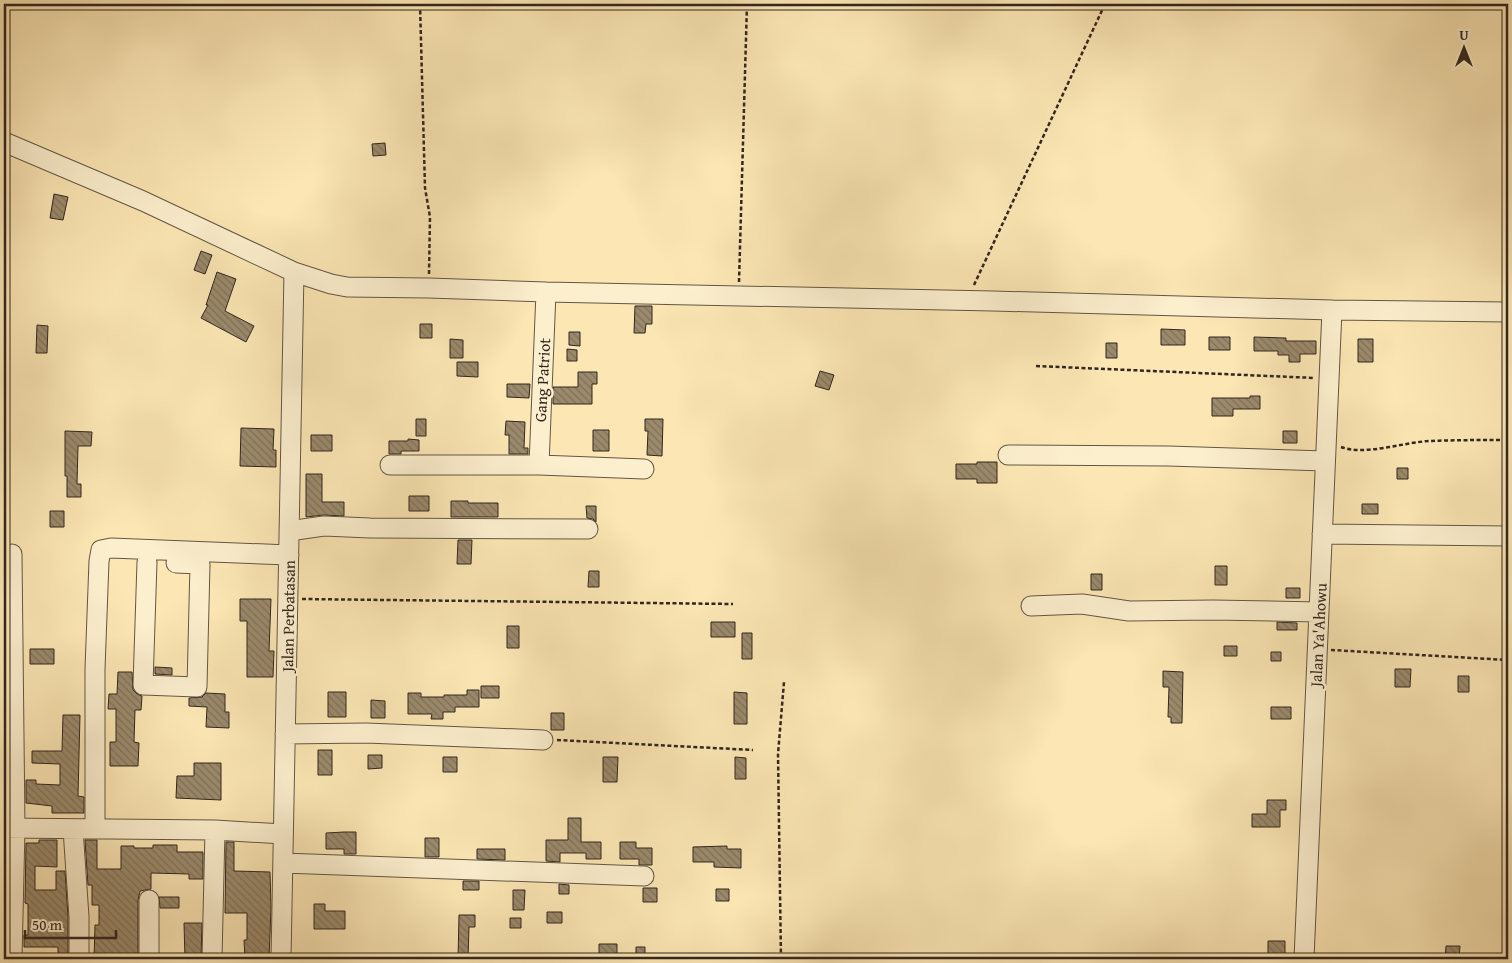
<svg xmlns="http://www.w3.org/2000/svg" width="1512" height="963" font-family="'Gentium Book Plus',serif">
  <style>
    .building { fill: url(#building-back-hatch); stroke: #32261f }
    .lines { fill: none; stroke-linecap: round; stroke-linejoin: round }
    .minor-casing { stroke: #645644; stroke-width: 21 }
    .path { stroke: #32261f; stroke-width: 2.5; stroke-dasharray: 4 2.5; stroke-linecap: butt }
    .minor { stroke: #fcefce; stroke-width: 19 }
    .labels { text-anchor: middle; stroke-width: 5; stroke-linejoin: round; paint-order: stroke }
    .street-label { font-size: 16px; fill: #32261f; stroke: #fcefce }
  </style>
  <defs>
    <pattern id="building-back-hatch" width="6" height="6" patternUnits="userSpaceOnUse" patternTransform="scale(1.25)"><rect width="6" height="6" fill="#9b8a6c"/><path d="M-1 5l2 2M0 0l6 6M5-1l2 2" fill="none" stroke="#7f7158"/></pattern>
  </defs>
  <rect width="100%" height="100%" fill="#fbe6b4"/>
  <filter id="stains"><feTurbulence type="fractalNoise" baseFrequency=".004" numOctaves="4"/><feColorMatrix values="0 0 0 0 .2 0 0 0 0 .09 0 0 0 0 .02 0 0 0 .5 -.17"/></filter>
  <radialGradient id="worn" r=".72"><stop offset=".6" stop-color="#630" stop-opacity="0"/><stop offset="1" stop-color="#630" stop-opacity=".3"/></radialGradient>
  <path class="building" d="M 385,143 L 386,155 L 373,156 L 372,144 Z
    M 54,194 L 68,197 L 63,220 L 50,218 Z
    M 201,251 L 212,255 L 205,274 L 194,270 Z
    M 217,272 L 236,279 L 225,311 L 254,326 L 246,342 L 201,318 L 208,305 L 206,305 Z
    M 635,306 L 652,306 L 652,324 L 646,324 L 645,333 L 634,333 Z
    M 420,324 L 432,324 L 432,338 L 420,338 Z
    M 37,325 L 48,326 L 47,353 L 36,353 Z
    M 1161,329 L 1185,330 L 1185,345 L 1161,345 Z
    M 569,332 L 580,332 L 580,346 L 569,345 Z
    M 1209,337 L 1230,337 L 1230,350 L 1209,350 Z
    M 1254,337 L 1286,338 L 1286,341 L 1316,341 L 1316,354 L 1300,354 L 1300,362 L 1289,362 L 1289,355 L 1278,355 L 1278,351 L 1254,351 Z
    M 450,339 L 463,340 L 463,358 L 450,358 Z
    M 1358,339 L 1373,339 L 1373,362 L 1358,362 Z
    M 1106,343 L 1117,343 L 1117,358 L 1106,358 Z
    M 567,349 L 577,350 L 577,361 L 567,361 Z
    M 457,362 L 478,362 L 478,377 L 457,376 Z
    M 820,371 L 834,375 L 829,390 L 815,386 Z
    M 578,372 L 597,372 L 597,384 L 592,384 L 592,404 L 553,404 L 553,387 L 578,387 Z
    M 507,384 L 530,384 L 529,398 L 507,397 Z
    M 1250,396 L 1260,396 L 1260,409 L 1233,409 L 1233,416 L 1212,416 L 1212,398 L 1250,398 Z
    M 416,419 L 426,419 L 426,436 L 416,436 Z
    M 645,419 L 663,419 L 662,456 L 647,455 L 648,431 L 645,431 Z
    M 506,421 L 525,422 L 524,448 L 528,448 L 528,454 L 509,454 L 509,435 L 505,435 Z
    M 241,428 L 274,429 L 273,450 L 276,450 L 276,467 L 240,466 Z
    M 593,430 L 609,430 L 609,451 L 593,451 Z
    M 65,431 L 92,432 L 91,446 L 78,446 L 77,484 L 81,484 L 81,497 L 67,497 L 67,476 L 65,476 Z
    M 1283,431 L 1297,431 L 1297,443 L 1283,443 Z
    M 311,435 L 332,435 L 332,451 L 311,451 Z
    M 408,439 L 419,440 L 419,451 L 401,451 L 401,454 L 389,454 L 389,441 L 408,441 Z
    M 977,462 L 997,462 L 997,483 L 977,483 L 977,479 L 956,479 L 956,464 L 977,464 Z
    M 1397,468 L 1408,468 L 1408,479 L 1397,479 Z
    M 306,474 L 322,474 L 322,502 L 344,502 L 344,516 L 324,515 L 306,517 Z
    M 409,496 L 429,496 L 429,511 L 409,511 Z
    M 451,501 L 468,501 L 468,503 L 498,503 L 498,517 L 451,517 Z
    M 1362,504 L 1378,504 L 1378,514 L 1362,514 Z
    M 586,506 L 596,506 L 596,522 L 593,519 L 587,518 Z
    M 50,511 L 64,511 L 64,527 L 50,527 Z
    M 458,540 L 472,540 L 471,564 L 457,564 Z
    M 1215,566 L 1227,566 L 1227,585 L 1215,585 Z
    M 589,571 L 599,571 L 599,587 L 588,587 Z
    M 1091,574 L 1102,574 L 1102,590 L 1091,590 Z
    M 1286,588 L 1300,588 L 1300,598 L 1286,598 Z
    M 240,599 L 271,599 L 269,651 L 274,651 L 273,677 L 247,677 L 247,621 L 240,621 Z
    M 711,622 L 735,622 L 735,637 L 711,637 Z
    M 1277,622 L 1297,623 L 1297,630 L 1277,630 Z
    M 507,626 L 519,626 L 519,648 L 507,648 Z
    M 742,633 L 752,633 L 752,659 L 742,659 Z
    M 1224,646 L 1237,646 L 1237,656 L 1224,656 Z
    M 30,649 L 54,649 L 54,664 L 30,664 Z
    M 1271,652 L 1281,652 L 1281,661 L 1271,661 Z
    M 155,667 L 172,668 L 172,675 L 155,674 Z
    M 1395,669 L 1411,669 L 1410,687 L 1395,687 Z
    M 1163,671 L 1183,672 L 1182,723 L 1171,723 L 1171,717 L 1168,717 L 1169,687 L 1163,687 Z
    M 118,672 L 132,672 L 133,690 L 137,694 L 142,696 L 141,710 L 135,710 L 134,742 L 139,743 L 138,766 L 110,766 L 110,742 L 116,742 L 116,709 L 108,709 L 109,694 L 117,694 Z
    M 1458,676 L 1469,676 L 1469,692 L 1458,692 Z
    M 481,686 L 499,686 L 499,698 L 481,698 Z
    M 467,690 L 479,690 L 479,707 L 455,707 L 455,712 L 443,712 L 443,719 L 431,719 L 432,714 L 408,714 L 408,693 L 421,693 L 421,697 L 444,697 L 444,695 L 467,695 Z
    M 328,692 L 346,692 L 346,717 L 328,717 Z
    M 734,692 L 747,693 L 747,724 L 734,724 Z
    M 206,693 L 225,694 L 225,712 L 229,712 L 229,728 L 206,727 L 207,707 L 189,706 L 189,698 L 202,697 Z
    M 371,700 L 385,701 L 385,718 L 371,718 Z
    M 1271,707 L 1291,707 L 1291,719 L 1271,719 Z
    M 551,713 L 564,713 L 564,730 L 551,730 Z
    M 63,715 L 80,715 L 78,796 L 84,797 L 84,813 L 52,813 L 52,806 L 26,803 L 26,780 L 36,780 L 36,784 L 60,785 L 60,764 L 32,763 L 32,751 L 62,751 Z
    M 318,750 L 332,750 L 332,775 L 318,775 Z
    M 368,755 L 382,755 L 382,768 L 368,769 Z
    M 443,757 L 457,757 L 457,772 L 443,772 Z
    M 603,757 L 618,757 L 617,782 L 603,782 Z
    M 735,757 L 746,758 L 746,779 L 735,779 Z
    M 194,763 L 221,763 L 221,800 L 176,798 L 177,776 L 194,776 Z
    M 1267,800 L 1286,800 L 1286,810 L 1280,810 L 1280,827 L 1252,827 L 1252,814 L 1267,814 Z
    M 568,818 L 581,818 L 581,842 L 601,842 L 601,859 L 586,859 L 586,853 L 560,853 L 560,862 L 546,861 L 546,840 L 568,840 Z
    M 344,832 L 356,832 L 356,854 L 344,854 L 344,849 L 326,849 L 326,833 Z
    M 425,838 L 439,838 L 439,857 L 425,857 Z
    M 39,840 L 57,840 L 57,867 L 35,866 L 35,890 L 56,890 L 56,871 L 65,871 L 68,917 L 68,957 L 58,957 L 58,947 L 24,947 L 24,935 L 28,935 L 28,904 L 25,903 L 26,843 L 39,843 Z
    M 85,840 L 97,840 L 97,869 L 121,869 L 121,846 L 134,846 L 134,848 L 153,848 L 153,845 L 177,845 L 177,852 L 203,852 L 203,879 L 189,879 L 189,874 L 151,873 L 151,889 L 140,891 L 138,900 L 138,959 L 94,959 L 95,925 L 99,925 L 99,905 L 92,905 L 92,885 L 88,885 Z
    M 226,842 L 234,842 L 234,871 L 270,872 L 271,908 L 269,959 L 245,959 L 244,940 L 247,940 L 247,913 L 225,913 Z
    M 620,842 L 636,842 L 636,848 L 652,848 L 652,865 L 639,865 L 639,859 L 620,859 Z
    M 727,846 L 727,849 L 741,849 L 741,868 L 714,867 L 714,862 L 693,862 L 693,847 Z
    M 477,849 L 505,849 L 505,860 L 477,859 Z
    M 463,881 L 479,881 L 479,890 L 463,890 Z
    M 559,884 L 569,885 L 569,894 L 559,894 Z
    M 643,888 L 657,888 L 657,902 L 643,902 Z
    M 716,889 L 729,889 L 729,901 L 716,901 Z
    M 513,890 L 525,890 L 524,910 L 513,910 Z
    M 159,897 L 179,897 L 179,908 L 160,908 Z
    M 314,904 L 325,904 L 325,911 L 345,911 L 345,929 L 314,929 Z
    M 547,912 L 562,912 L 562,923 L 547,923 Z
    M 459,915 L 475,915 L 475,927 L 469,927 L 468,959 L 458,959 Z
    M 510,918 L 521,918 L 521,928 L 510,928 Z
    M 184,923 L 202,923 L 201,959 L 185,959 Z
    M 1268,941 L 1285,941 L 1285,959 L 1268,959 Z
    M 599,944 L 617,944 L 617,955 L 599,955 Z
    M 1446,946 L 1460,946 L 1459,959 L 1445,959 Z
    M 636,947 L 645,947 L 645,959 L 636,959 Z"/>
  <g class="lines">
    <defs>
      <path id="minor" d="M 4,142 L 143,201 L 294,272 L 331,284 L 347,287 L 429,288 L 546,292 L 993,301 L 1332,310 L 1508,312
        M 1008,455 L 1168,456 L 1325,461
        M 390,465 L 539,465 L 546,292
        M 539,465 L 644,469
        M 289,531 L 324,526 L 370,528 L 588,529
        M 1322,534 L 1508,536
        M 12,554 L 15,828 L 12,959
        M 147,562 L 143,685 L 197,687 L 200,564 L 176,563
        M 1031,606 L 1082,604 L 1129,611 L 1213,610 L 1319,612
        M 285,734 L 366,733 L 543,740
        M 4,828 L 215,830 L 283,834
        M 73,829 L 79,917 L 79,959
        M 95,829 L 95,669 L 99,561 L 101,550 L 111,548 L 289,555
        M 283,863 L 644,876
        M 149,900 L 149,959
        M 212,959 L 215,830
        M 281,959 L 294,272
        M 1304,959 L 1332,310"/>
    </defs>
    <use href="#minor" class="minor-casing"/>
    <path class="path" d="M 420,4 L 425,188 L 430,217 L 429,274
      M 739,282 L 747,4
      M 974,285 L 1105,4
      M 1036,366 L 1315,378
      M 1341,447 C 1366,456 1404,442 1430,441 C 1456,440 1482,440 1508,440
      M 302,599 L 733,604
      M 1331,650 L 1508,660
      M 557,740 L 753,750
      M 781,959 L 778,754 L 784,682"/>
    <use href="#minor" class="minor"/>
  </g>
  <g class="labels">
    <g class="street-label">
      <text transform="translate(542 380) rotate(-87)" y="6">Gang Patriot</text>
      <text transform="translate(288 616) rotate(-89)" y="6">Jalan Perbatasan</text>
      <text transform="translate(1318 635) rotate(-87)" y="6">Jalan Ya'Ahowu</text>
    </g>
  </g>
  <rect width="1512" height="963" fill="none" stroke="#fbe6b4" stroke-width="20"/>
  <rect x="5" y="5" width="1502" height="953" fill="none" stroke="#32261f" stroke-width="2.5"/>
  <rect x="10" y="10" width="1492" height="943" fill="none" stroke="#32261f"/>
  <g transform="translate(1464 48)" stroke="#fcefce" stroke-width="4" paint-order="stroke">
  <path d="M0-4L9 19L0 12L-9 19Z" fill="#32261f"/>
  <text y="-8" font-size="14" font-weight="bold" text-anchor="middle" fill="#32261f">U</text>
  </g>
  <path d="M25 930v8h91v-8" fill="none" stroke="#32261f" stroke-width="2.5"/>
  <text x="32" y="930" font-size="15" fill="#32261f" stroke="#fcefce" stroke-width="4" paint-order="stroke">50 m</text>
  <rect width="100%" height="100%" filter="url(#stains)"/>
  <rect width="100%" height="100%" fill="url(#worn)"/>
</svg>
